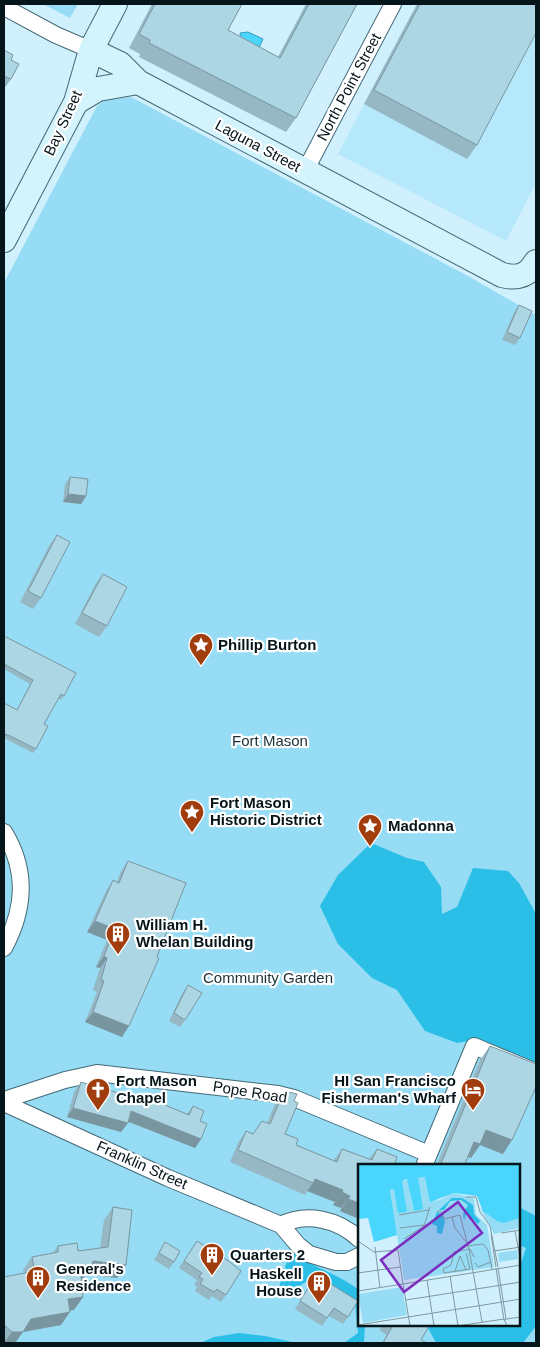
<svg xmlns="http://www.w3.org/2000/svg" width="540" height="1347" font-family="Helvetica,sans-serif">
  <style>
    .built { fill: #b5e8fa }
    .green { fill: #95dcf4; fill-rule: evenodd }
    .forest { fill: #2bbfe7 }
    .water { fill: #4ad5fd; stroke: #369bb9 }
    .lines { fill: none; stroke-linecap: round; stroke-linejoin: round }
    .street-casing { stroke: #446976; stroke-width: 18 }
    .secondary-casing { stroke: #446976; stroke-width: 26 }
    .street { stroke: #fff; stroke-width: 16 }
    .secondary { stroke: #d3f3fd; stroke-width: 24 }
    .wall { fill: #95b8c4 }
    .shaded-wall { fill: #7996a0 }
    .building { fill: #add6e4; stroke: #7996a0 }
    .labels { text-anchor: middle; stroke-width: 4.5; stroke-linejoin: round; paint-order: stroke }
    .street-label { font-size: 15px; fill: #06151a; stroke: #fff }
    .poi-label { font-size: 15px; font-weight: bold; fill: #06151a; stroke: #fff; text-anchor: start }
    .park-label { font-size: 15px; fill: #1a3038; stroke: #fff }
    .inset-road { fill: none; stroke: #7f98a2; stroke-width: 1 }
    .view { fill: #7b2cbf; fill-opacity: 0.15; stroke: #7b2cbf; stroke-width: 2.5 }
    .inset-edge { fill: none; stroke: #06151a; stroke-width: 2.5 }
  </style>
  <rect width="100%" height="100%" fill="#cff0fc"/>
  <path class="built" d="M 417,4 L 536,4 L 536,183 L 506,241 L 338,154 Z"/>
  <path class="green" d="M 43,4 L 78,4 L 70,18 Z
    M 131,97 L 466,275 L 536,315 L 536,1343 L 4,1343 L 4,283 L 97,106 L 105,100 ZM 359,1166 L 519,1166 L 519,1326 L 359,1326 Z"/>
  <path class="forest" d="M 371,843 L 407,858 L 424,862 L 441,887 L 442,914 L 457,907 L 473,868 L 508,871 L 519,883 L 536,914 L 536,1067 L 474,1040 L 457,1043 L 425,1031 L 397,990 L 372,978 L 338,944 L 320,906 L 338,875 Z
    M 519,1207 L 536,1216 L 536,1326 L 523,1343 L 436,1343 L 427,1326 L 519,1326 L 519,1269 L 526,1248 L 519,1245 Z
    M 288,1249 C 311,1268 336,1272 359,1290 L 359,1326 L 365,1326 L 364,1343 L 344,1343 L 358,1333 L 355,1302 L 332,1286 L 309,1280 L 289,1292 L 279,1287 L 288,1258 Z
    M 239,1333 L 265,1336 L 297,1343 L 200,1343 L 214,1337 Z"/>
  <path class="water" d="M 248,32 L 263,39 L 259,48 L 241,41 L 240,33 Z"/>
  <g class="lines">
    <defs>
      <path id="street" d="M 4,7 L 56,35 L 91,50
        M 305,171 L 393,4
        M 4,832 C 28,871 25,909 4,948
        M 4,1100 L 65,1080 L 97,1073 L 278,1094 L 294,1098 L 429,1154
        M 4,1103 L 168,1178 L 281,1225 L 298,1245 L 309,1254 L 336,1262 L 347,1262 L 359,1256
        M 424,1166 L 474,1046 L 536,1072
        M 281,1225 C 306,1212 338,1219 359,1239"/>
      <path id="secondary" d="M 91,50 L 120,64 L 138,82 L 502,275 C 518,279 528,276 536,262
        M 76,102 L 98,89 L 138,82
        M 4,240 L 76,102 L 91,50 L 115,4"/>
    </defs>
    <use href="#street" class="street-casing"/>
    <use href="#secondary" class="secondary-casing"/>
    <use href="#street" class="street"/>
    <use href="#secondary" class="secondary"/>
  </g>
  <path class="wall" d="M 152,4 L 242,4 L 228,30 L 278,57 L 306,4 L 357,4 L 296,118 L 286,132 L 139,57 L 140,54 L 129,48 Z
    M 417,4 L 536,4 L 477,145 L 467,159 L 364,104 Z
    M 4,50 L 11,60 L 11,79 L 4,89 Z
    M 519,305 L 520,338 L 515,345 L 502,340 L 514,313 Z
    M 70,477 L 86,496 L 81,504 L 63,502 L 65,484 Z
    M 57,535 L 41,598 L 33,609 L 20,602 L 49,546 Z
    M 103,574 L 107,626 L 99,637 L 75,624 L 95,585 Z
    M 4,636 L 64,696 L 61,700 L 58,698 L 44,724 L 36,749 L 33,753 L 4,738 L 4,703 L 17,710 L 30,684 L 4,669 Z
    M 128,861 L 122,1037 L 85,1022 L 97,992 L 93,990 L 100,968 L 96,967 L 107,940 L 87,932 L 106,891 L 113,880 L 117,882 L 121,871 Z
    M 188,985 L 185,1020 L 180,1027 L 169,1021 L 183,992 Z
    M 490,1046 L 503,1154 L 480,1145 L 471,1158 L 468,1157 L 464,1166 L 436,1166 L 480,1060 Z
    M 81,1082 L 151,1103 L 153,1100 L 187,1114 L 193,1106 L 200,1121 L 201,1139 L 195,1148 L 128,1122 L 121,1132 L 67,1117 L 74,1092 Z
    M 284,1091 L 294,1101 L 285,1134 L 296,1145 L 333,1161 L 342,1149 L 369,1159 L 377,1149 L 397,1157 L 359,1166 L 359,1219 L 340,1211 L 341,1208 L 333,1205 L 335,1202 L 307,1191 L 305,1195 L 230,1162 L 238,1143 L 246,1131 L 253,1133 L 267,1123 L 275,1104 Z
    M 113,1207 L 117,1278 L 86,1274 L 83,1279 L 81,1279 L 83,1297 L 74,1310 L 70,1310 L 61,1325 L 23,1332 L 15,1343 L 4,1343 L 4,1277 L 24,1273 L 23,1270 L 32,1257 L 53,1253 L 58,1246 L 78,1251 L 100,1248 L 104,1220 Z
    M 197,1241 L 226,1295 L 221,1302 L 212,1296 L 209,1300 L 195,1291 L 197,1287 L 194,1285 L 197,1280 L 179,1268 Z
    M 165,1242 L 174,1262 L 169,1269 L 154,1260 Z
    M 321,1278 L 348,1317 L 343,1324 L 329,1316 L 322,1326 L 295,1309 L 313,1280 L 318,1283 Z
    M 382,1326 L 429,1326 L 421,1340 L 427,1343 L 382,1343 L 387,1335 L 379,1330 Z"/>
  <path class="shaded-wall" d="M 68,494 L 86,496 L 81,504 L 63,502 Z
    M 95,921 L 115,929 L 107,940 L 87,932 Z
    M 104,956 L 107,958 L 100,968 L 96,967 Z
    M 93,1012 L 129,1026 L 122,1037 L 85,1022 Z
    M 73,1108 L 128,1123 L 121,1132 L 67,1117 Z
    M 131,1111 L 201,1139 L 195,1148 L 125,1120 Z
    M 486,1130 L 512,1140 L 503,1154 L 480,1145 L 471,1158 L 464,1155 L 474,1142 Z
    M 315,1179 L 343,1190 L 335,1202 L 307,1191 L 313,1183 Z
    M 342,1192 L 350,1196 L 341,1208 L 333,1205 Z
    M 348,1199 L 359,1203 L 359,1219 L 340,1211 Z
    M 93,1261 L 126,1265 L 117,1278 L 86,1274 L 83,1279 L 71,1279 L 80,1266 Z
    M 83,1297 L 74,1310 L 59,1312 L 68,1299 Z
    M 70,1312 L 61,1325 L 23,1332 L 15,1343 L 4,1343 L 12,1332 L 31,1319 Z"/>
  <path class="building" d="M 155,4 L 242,4 L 228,30 L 280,58 L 309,4 L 357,4 L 296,118 L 149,43 L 150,40 L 139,34 Z
    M 420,4 L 536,4 L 536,33 L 477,145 L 374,90 Z
    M 4,50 L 13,55 L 11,60 L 19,64 L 11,79 L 4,76 Z
    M 519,305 L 532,311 L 520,338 L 507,332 Z
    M 70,477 L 88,479 L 86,496 L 68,494 Z
    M 57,535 L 70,542 L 41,598 L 28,591 Z
    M 103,574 L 127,587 L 107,626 L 82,613 Z
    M 4,636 L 76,673 L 64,696 L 61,694 L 44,724 L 48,726 L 36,749 L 6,734 L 5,736 L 4,736 L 4,703 L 17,710 L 33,680 L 4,664 Z
    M 128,861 L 186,883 L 159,951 L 157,957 L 159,958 L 129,1026 L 93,1012 L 104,981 L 101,980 L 107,958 L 104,956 L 115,929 L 95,921 L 113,880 L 119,883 Z
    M 188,985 L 202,993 L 185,1020 L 174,1013 Z
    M 490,1046 L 536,1064 L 536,1087 L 512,1140 L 486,1130 L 480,1144 L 474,1142 L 464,1166 L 440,1166 Z
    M 81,1082 L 152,1103 L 153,1100 L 189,1115 L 193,1106 L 204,1111 L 200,1121 L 207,1124 L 201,1139 L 131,1111 L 128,1123 L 73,1108 Z
    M 284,1091 L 297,1094 L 294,1101 L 298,1103 L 285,1134 L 298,1139 L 296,1145 L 337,1162 L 342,1149 L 372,1160 L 377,1149 L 397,1157 L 394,1166 L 359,1166 L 359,1203 L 348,1199 L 350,1196 L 342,1192 L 343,1190 L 315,1179 L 313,1183 L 238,1150 L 246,1131 L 253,1134 L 262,1121 L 270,1124 Z
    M 113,1207 L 132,1210 L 126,1265 L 93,1261 L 92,1266 L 80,1266 L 83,1297 L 68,1299 L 70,1312 L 31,1319 L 23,1332 L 12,1332 L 4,1325 L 4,1277 L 35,1271 L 32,1257 L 58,1252 L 58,1246 L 77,1243 L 78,1251 L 108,1247 Z
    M 197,1241 L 230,1262 L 241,1271 L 226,1295 L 217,1289 L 214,1292 L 200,1284 L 203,1279 L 199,1277 L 202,1273 L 184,1261 Z
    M 165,1242 L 180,1251 L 174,1262 L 159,1253 Z
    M 321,1278 L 358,1301 L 348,1317 L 334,1308 L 327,1318 L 300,1301 L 313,1280 L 318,1283 Z
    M 390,1326 L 429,1326 L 421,1340 L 427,1343 L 383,1343 L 392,1327 Z"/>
  <defs>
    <symbol id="sight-pin" viewBox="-11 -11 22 30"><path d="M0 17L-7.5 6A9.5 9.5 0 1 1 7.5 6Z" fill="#a13d0d" stroke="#fff"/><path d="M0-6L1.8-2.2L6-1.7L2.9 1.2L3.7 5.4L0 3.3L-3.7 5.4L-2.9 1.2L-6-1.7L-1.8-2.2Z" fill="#fff"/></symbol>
    <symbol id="building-pin" viewBox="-11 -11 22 30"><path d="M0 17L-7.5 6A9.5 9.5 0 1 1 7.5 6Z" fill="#a13d0d" stroke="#fff"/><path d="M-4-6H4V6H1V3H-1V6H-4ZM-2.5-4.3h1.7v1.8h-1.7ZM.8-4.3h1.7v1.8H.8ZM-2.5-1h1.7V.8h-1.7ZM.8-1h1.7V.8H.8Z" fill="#fff"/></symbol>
    <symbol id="church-pin" viewBox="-11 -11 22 30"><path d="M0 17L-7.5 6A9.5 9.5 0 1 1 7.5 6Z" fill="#a13d0d" stroke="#fff"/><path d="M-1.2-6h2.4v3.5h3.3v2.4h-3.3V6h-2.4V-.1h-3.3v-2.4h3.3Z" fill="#fff"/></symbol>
    <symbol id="hotel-pin" viewBox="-11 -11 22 30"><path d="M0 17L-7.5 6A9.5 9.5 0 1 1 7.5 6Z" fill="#a13d0d" stroke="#fff"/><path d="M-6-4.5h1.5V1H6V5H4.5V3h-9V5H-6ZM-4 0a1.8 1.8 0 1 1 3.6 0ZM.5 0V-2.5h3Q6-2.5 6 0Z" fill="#fff"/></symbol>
  </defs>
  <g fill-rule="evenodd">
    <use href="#sight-pin" x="187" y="631" width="28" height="38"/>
    <use href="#sight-pin" x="178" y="798" width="28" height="38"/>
    <use href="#sight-pin" x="356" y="812" width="28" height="38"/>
    <use href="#building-pin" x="104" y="920" width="28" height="38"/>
    <use href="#church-pin" x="84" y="1076" width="28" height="38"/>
    <use href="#hotel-pin" x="459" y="1076" width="28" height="38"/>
    <use href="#building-pin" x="198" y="1241" width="28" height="38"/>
    <use href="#building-pin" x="24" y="1264" width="28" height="38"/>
    <use href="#building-pin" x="305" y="1269" width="28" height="38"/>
  </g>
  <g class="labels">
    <g class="street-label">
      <text transform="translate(349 87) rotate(-62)" y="5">North Point Street</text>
      <text transform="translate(63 123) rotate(-65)" y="5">Bay Street</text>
      <text transform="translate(258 146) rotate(28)" y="5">Laguna Street</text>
      <text transform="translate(250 1092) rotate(9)" y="5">Pope Road</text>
      <text transform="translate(142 1165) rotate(24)" y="5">Franklin Street</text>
    </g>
    <g class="poi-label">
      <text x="218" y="650">Phillip Burton</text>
      <text x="210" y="808">Fort Mason<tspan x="210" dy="17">Historic District</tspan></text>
      <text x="388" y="831">Madonna</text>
      <text x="136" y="930">William H.<tspan x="136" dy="17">Whelan Building</tspan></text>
      <text x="116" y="1086">Fort Mason<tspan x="116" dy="17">Chapel</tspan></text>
      <text x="456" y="1086" text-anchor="end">HI San Francisco<tspan x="456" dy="17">Fisherman's Wharf</tspan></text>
      <text x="230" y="1260">Quarters 2</text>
      <text x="56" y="1274">General's<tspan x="56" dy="17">Residence</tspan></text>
      <text x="302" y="1279" text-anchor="end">Haskell<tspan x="302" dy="17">House</tspan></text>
    </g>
    <g class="park-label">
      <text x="270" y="746">Fort Mason</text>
      <text x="268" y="983">Community Garden</text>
    </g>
  </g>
  <g transform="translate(358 1164)">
    <rect width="162" height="162" fill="#cff0fc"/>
    <path d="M 68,13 L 79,37 L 96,29 L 116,34 L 118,51 L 129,61 L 136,103 L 46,116 L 32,26 L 36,25 L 41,49 L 44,17 L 50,16 L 55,46 L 60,14 ZM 122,44 L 146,59 L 162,54 L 162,64 L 136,70 ZM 159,86 L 160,95 L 141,98 L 140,89 ZM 44,123 L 49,151 L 5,159 L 0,130 Z" fill="#95dcf4"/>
    <path d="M 94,34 L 104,34 L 115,41 L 116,50 L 122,57 L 120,60 L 108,49 L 106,57 L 105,50 L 110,41 L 103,36 L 92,37 L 86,46 L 81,46 ZM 79,48 L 84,50 L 87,58 L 84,70 L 79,69 L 79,62 L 74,60 Z" fill="#2bbfe7"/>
    <path d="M 0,0 L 162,0 L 162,54 L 146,59 L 139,57 L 125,47 L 119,32 L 96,29 L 72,38 L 67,13 L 60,14 L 65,45 L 56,47 L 49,15 L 44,17 L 49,48 L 40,49 L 36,25 L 32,26 L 39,71 L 16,78 L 10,54 L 0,55 Z" fill="#4ad5fd"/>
    <path class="inset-road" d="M 108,33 L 118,33 L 122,48 L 132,62 L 140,103M 79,47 L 84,48 L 86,55 L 102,51M 41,51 L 71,46M 102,51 L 111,86M 94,53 L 97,64 L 109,79M 42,64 L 66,61M 157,67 L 163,99M 143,69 L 163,66M 133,70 L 138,103M 46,75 L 66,62 L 72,43M 0,77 L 16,88 L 40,86 L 45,120 L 163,101M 109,82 L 125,80 L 130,86 L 134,105M 17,83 L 22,124M 111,85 L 124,158M 136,87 L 163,83M 96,88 L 93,101 L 85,105 L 86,109 L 112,105 L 108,89M 96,88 L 112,85 L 116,93M 117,99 L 120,103 L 133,98M 138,104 L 146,156 L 148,155 L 140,104M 97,107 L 102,92 L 108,106M 0,109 L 42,103M 92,112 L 100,162M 69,116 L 76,162M 0,127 L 45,120 L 52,162M 48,136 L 163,118M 148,155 L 163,153M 0,161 L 163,135M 99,162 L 146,155 L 149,162"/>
    <path class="view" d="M 100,38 L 124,69 L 46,128 L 23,96 Z"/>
    <rect width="162" height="162" class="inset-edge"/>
  </g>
  <rect width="540" height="1347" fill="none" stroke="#06151a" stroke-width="10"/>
</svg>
